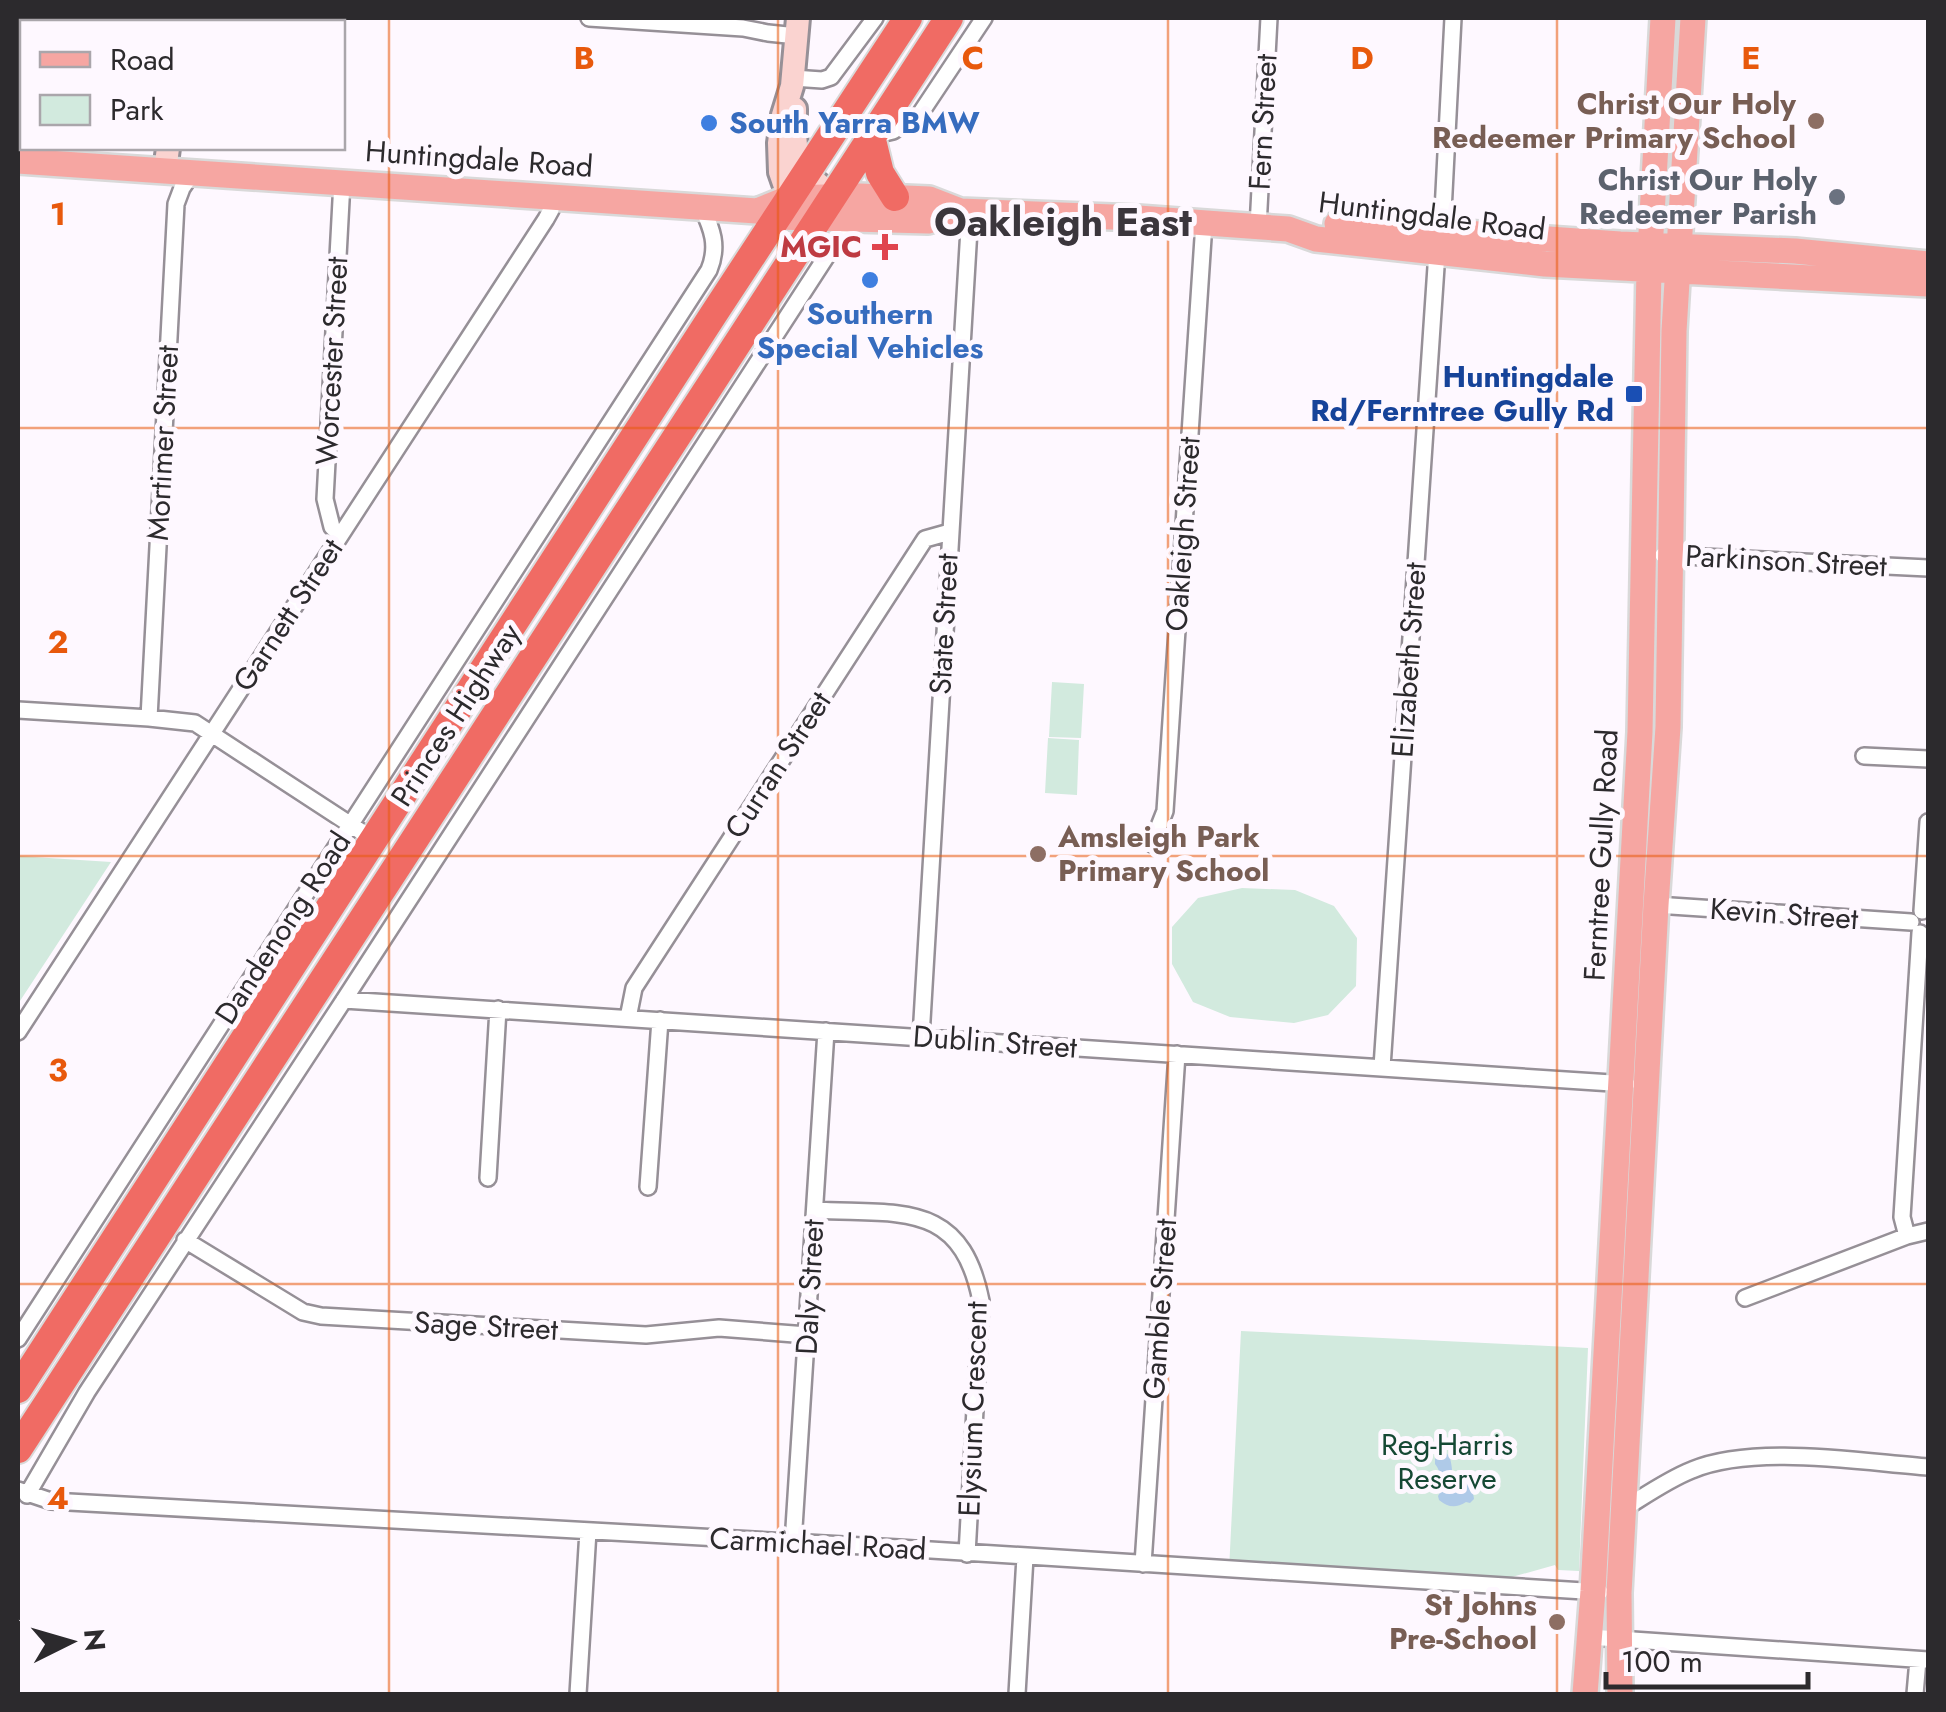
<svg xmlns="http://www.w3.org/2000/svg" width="1946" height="1712" font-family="Jost,sans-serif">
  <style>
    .green { fill: #d2eade }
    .water { fill: #afcae8 }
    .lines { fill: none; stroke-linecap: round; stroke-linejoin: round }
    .street-casing { stroke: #969097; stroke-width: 20 }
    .secondary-casing { stroke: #969097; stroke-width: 28 }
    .primary-casing { stroke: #d9d9d9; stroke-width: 30 }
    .highway-casing { stroke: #d9d9d9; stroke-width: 32 }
    .street { stroke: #fff; stroke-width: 15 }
    .secondary { stroke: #fad3d0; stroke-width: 22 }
    .primary { stroke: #f6a6a2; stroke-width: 25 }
    .highway { stroke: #f06b64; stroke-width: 28 }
    .grid { fill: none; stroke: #e8590c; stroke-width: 2.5; stroke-opacity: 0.55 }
    .education-dot { fill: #8d6e63; stroke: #fef8ff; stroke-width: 4 }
    .shop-dot { fill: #3f7fe0; stroke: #fef8ff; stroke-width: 4 }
    .worship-dot { fill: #6b7280; stroke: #fef8ff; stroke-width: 4 }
    .health-dot { fill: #e0444e; stroke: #fef8ff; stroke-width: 4 }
    .transit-dot { fill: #1a4fb4; stroke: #fef8ff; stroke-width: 4 }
    .labels { text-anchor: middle; stroke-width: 10; stroke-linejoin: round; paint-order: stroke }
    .education-label { font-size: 30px; font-weight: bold; fill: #785e54; stroke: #fef8ff; text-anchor: end }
    .street-label { font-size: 30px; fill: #2c2a2d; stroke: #fef8ff }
    .shop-label { font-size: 30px; font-weight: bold; fill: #366cbe; stroke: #fef8ff; text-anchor: start }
    .worship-label { font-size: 30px; font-weight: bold; fill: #5b616d; stroke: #fef8ff; text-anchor: end }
    .health-label { font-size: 30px; font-weight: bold; fill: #be3a42; stroke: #fef8ff; text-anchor: end }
    .transit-label { font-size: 30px; font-weight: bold; fill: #164399; stroke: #fef8ff; text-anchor: end }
    .park-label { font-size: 30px; fill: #154834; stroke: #fef8ff }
    .district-label { font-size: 40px; font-weight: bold; fill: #3b363c; stroke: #fef8ff }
    .grid-label { font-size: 32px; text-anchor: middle; font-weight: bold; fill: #e8590c; stroke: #fef8ff; stroke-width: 10; stroke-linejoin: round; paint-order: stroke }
  </style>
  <rect width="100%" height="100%" fill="#fef8ff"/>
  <path class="green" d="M 1052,682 L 1084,684 L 1081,738 L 1049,737 Z
    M 1048,738 L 1079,740 L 1077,795 L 1045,793 Z
    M 18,856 L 111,862 L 18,1004 Z
    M 1242,888 L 1295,890 L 1334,906 L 1357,938 L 1356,986 L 1328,1015 L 1294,1023 L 1230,1017 L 1193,1002 L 1172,964 L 1172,927 L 1198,898 Z
    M 1241,1331 L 1588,1348 L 1579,1571 L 1558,1570 L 1555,1565 L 1480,1586 L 1229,1570 Z"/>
  <path class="water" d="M 1439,1449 C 1450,1453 1451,1459 1452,1470 L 1445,1481 L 1446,1487 L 1462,1479 C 1470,1484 1473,1489 1474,1499 L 1470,1503 L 1466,1502 C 1455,1509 1448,1507 1439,1500 L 1438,1496 C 1444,1488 1441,1471 1435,1464 L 1435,1453 Z"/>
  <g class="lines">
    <defs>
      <path id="street" d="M 589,18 L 743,28 L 768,33 L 797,36
        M 793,78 L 822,80 L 831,77 L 875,18
        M 876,135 L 893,131 L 920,114 L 984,18
        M 1258,227 L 1269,18
        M 1442,231 L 1453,18
        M 340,535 L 332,527 L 325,499 L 342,182
        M 1663,555 L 1928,568
        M 18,710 L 149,718 L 195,723 L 374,840
        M 149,718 L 176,204 L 182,188 L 193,172
        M 1864,756 L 1928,759
        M 1152,844 L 1165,811 L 1204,223
        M 1656,905 L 1911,922
        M 1922,911 L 1928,822
        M 344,1000 L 1627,1084
        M 628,1018 L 634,988 L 925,539 L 950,532
        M 18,1032 L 546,219 L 551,210 L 552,195
        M 921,1037 L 970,212
        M 1382,1067 L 1437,252
        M 488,1178 L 498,1009
        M 648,1187 L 660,1020
        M 815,1210 C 899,1215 961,1199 981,1301 L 967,1554
        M 1907,1236 L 1902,1217 L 1920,933
        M 185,1240 L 303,1312 L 321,1316 L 646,1335 L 719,1328 L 807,1335
        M 1745,1298 L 1907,1236 L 1928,1231
        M 18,1339 L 709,270 C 719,246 712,229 702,207
        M 18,1490 L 51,1501 L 899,1548 L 1600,1592
        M 27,1495 L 87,1392 L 344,1000 L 850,220
        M 1625,1508 C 1646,1495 1669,1479 1692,1470 C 1754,1444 1861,1462 1928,1467
        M 793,1543 L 826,1031
        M 1143,1564 L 1177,1054
        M 1589,1637 L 1928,1660
        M 578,1694 L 588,1531
        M 1017,1694 L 1025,1557
        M 1915,1694 L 1918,1660"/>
      <path id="secondary" d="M 175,22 L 176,18
        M 795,109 C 795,129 793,158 807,174 C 815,182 824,189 833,196
        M 165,171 L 168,148
        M 789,198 L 780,172 L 779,143 L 783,115 L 792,86 L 798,18"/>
      <path id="primary" d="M 18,161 L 757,211 L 777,217 L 928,221 L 960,211
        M 757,211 L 789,198 L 859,196 L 929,199 L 960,211 L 1138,218 L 1288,229 L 1316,239 L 1545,264 L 1928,284
        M 1337,224 L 1620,244 L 1795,251 L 1928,264
        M 1585,1694 L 1593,1591 L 1640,732 L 1649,269 L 1663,18
        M 1620,1694 L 1619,1593 L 1656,905 L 1668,727 L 1674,331 L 1693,18"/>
      <path id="highway" d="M 871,136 L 880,173 L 895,197
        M 18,1389 L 713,315 L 908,18
        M 18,1449 L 949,18"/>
    </defs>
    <use href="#street" class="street-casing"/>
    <use href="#secondary" class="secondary-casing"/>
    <use href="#primary" class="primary-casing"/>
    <use href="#highway" class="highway-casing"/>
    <use href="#street" class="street"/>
    <use href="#secondary" class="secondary"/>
    <use href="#primary" class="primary"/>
    <use href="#highway" class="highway"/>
  </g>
  <path class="grid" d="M 389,18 L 389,1694M 778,18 L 778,1694M 1168,18 L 1168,1694M 1557,18 L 1557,1694M 18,428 L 1928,428M 18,856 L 1928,856M 18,1284 L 1928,1284"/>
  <g class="education-dot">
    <circle cx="1816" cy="121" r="10"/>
    <circle cx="1038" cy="854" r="10"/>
    <circle cx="1557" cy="1622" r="10"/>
  </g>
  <g class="shop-dot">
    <circle cx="709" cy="123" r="10"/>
    <circle cx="870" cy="280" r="10"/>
  </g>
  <circle class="worship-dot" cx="1837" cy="197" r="10"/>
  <path class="health-dot" d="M880 232h10v10h10v10h-10v10h-10v-10h-10v-10h10z"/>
  <rect class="transit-dot" x="1624" y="384" width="20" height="20" rx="5"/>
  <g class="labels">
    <g class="education-label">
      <text x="1796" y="114">Christ Our Holy<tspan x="1796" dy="34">Redeemer Primary School</tspan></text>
      <text x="1058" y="847" text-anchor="start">Amsleigh Park<tspan x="1058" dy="34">Primary School</tspan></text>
      <text x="1537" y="1615">St Johns<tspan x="1537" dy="34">Pre-School</tspan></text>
    </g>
    <g class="street-label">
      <text transform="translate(1263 122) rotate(-87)" y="10">Fern Street</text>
      <text transform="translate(479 159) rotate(4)" y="10">Huntingdale Road</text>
      <text transform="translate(1432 216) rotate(7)" y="10">Huntingdale Road</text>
      <text transform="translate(332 361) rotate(-87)" y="10">Worcester Street</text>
      <text transform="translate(163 443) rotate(-87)" y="10">Mortimer Street</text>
      <text transform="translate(1183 534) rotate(-86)" y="10">Oakleigh Street</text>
      <text transform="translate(1786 561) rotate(3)" y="10">Parkinson Street</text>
      <text transform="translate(288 615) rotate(-57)" y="10">Garnett Street</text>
      <text transform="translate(944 624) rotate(-87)" y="10">State Street</text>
      <text transform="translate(1409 660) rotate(-86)" y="10">Elizabeth Street</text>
      <text transform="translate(456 715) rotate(-57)" y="10">Princes Highway</text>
      <text transform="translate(778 765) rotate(-57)" y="10">Curran Street</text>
      <text transform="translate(1601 855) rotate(-87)" y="10">Ferntree Gully Road</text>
      <text transform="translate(1784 914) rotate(4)" y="10">Kevin Street</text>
      <text transform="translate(283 928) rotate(-57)" y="10">Dandenong Road</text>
      <text transform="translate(995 1042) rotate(4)" y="10">Dublin Street</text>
      <text transform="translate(810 1287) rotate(-87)" y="10">Daly Street</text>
      <text transform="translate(1160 1309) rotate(-86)" y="10">Gamble Street</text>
      <text transform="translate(486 1326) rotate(3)" y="10">Sage Street</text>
      <text transform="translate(973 1409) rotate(-88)" y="10">Elysium Crescent</text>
      <text transform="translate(818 1544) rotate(3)" y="10">Carmichael Road</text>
    </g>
    <g class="shop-label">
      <text x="729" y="133">South Yarra BMW</text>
      <text x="870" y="324" text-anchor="middle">Southern<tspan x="870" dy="34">Special Vehicles</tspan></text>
    </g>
    <g class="worship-label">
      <text x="1817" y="190">Christ Our Holy<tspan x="1817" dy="34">Redeemer Parish</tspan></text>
    </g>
    <g class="health-label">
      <text x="862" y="257">MGIC</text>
    </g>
    <g class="transit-label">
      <text x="1614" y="387">Huntingdale<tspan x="1614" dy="34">Rd/Ferntree Gully Rd</tspan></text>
    </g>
    <g class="park-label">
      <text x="1447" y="1455">Reg-Harris<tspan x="1447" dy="34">Reserve</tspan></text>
    </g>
    <g class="district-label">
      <text x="1063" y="236">Oakleigh East</text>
    </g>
  </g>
  <g class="grid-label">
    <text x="584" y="69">B</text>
    <text x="973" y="69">C</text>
    <text x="1362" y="69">D</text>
    <text x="1751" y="69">E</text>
    <text x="58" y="225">1</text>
    <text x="58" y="653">2</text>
    <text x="58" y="1081">3</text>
    <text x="58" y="1509">4</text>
  </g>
  <rect width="1946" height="1712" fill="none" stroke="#2c2a2d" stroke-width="40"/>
  <rect x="20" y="20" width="325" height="130" fill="#fef8ff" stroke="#aaa6ab" stroke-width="2.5"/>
  <rect x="40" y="52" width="50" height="15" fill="#f6a6a2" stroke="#aaa6ab" stroke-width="2.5"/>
  <text x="110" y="70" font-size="30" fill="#2c2a2d">Road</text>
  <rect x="40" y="95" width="50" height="30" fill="#d2eade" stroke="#aaa6ab" stroke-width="2.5"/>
  <text x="110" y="120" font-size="30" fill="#2c2a2d">Park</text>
  <g transform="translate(70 1642) rotate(85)" stroke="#fef8ff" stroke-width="8" paint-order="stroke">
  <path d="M0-8L18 38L0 25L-18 38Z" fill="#2c2a2d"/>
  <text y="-15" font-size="28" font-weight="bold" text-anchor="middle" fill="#2c2a2d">N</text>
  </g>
  <path d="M1606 1672v15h202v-15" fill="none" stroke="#2c2a2d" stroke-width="5"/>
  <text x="1621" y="1672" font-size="30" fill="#2c2a2d" stroke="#fef8ff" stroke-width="8" paint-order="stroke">100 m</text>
</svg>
